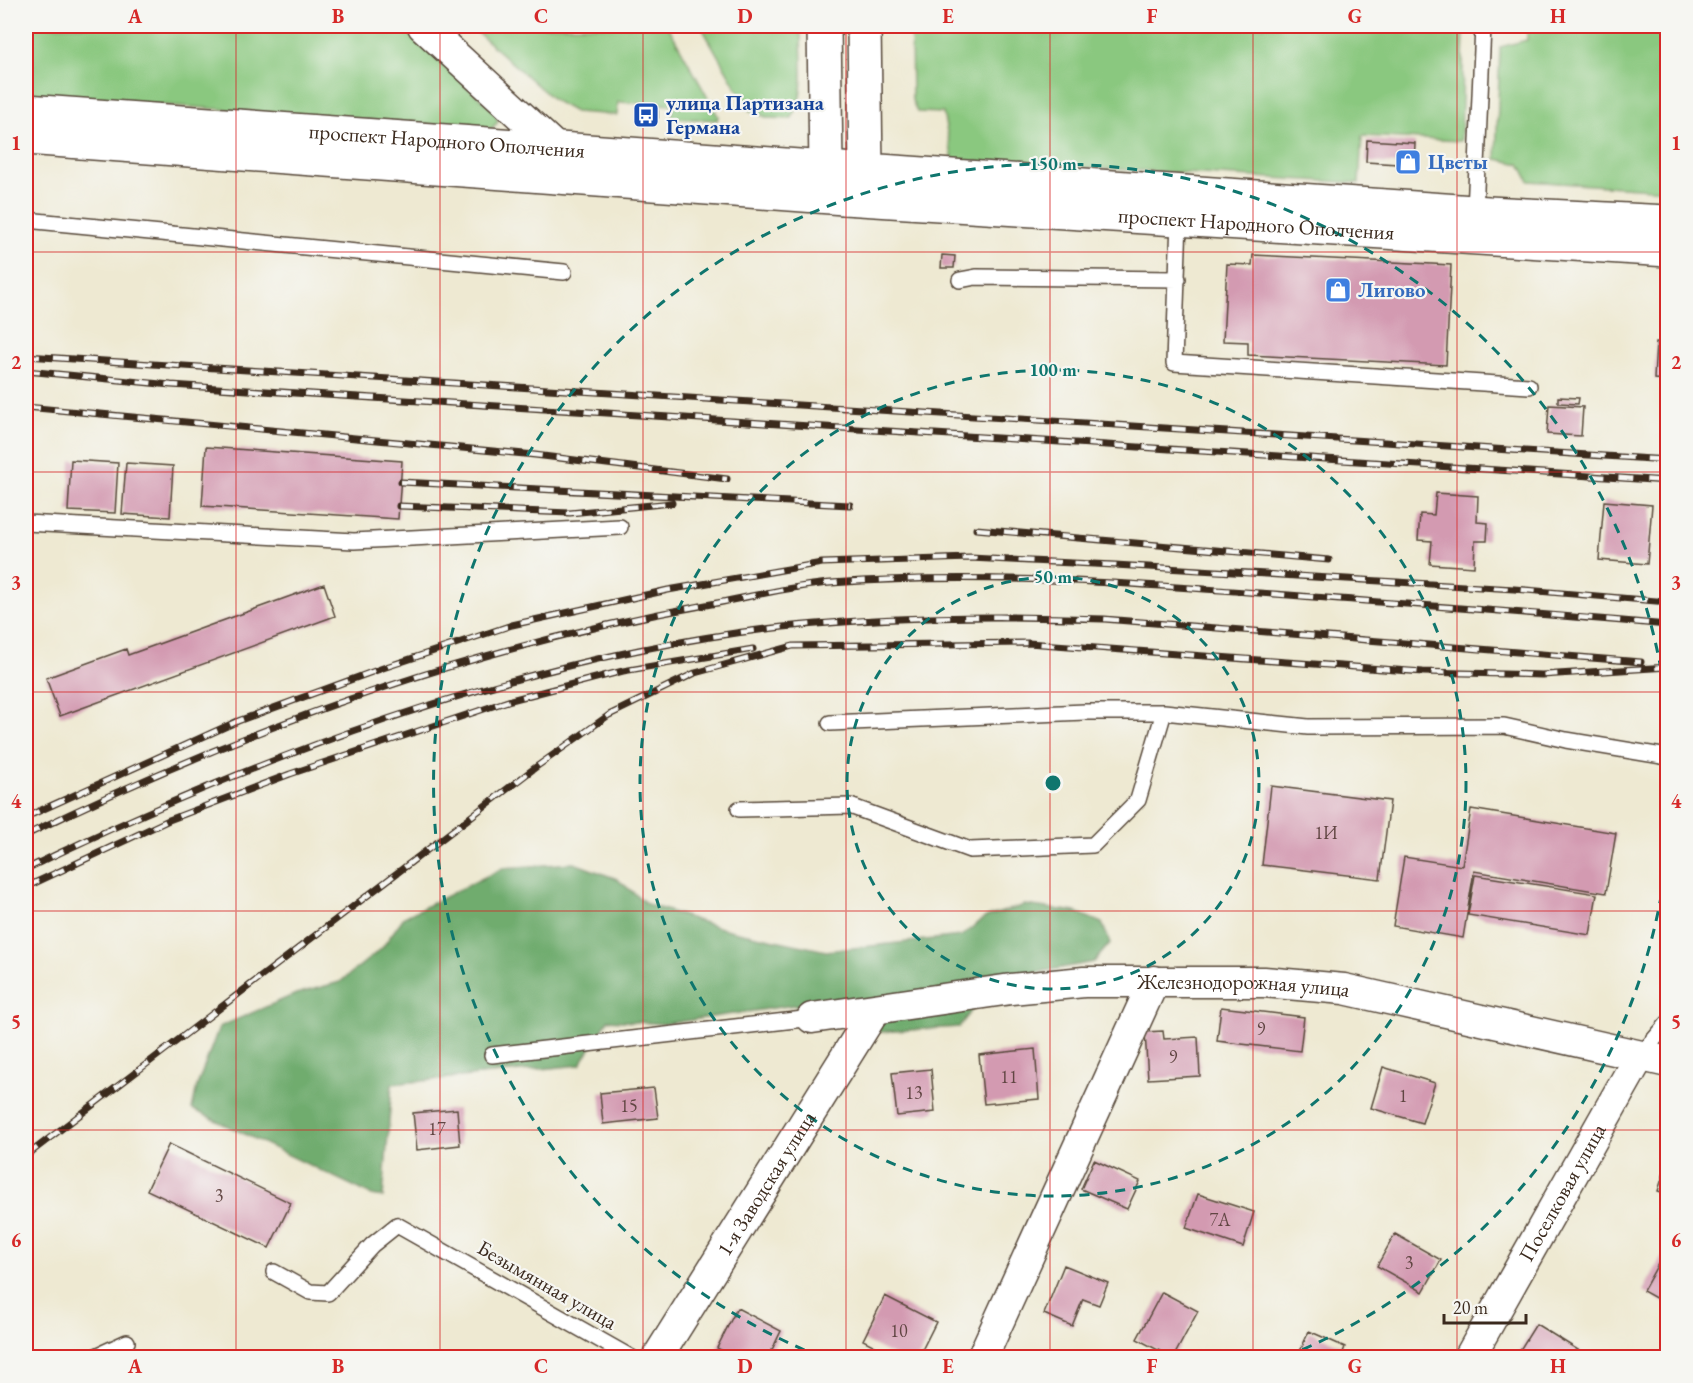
<svg xmlns="http://www.w3.org/2000/svg" width="1693" height="1383" font-family="'EB Garamond',serif">
  <style>
    .green { fill: #8ac87f; stroke: #62794e; stroke-width: 1.5 }
    .forest { fill: #6fac6e; stroke: #556b46; stroke-width: 1.5 }
    .building { fill: #d39ab1 }
    .lines { fill: none; stroke-linecap: round; stroke-linejoin: round }
    .service-casing { stroke: #564739; stroke-width: 18 }
    .minor-casing { stroke: #564739; stroke-width: 33 }
    .tertiary-casing { stroke: #564739; stroke-width: 36 }
    .secondary-casing { stroke: #564739; stroke-width: 36 }
    .service { stroke: #fff; stroke-width: 15 }
    .minor { stroke: #fff; stroke-width: 30 }
    .tertiary { stroke: #fff; stroke-width: 33 }
    .secondary { stroke: #fff; stroke-width: 33 }
    .rail-casing { stroke: #3b2a1e; stroke-width: 7 }
    .rail { stroke: #f6f6f2; stroke-width: 4.5; stroke-dasharray: 14; stroke-linecap: butt }
    .grid { fill: none; stroke: #d62828; stroke-width: 1.5; stroke-opacity: 0.55 }
    .ring { fill: none; stroke: #0f766e; stroke-width: 3; stroke-dasharray: 10 8 }
    .labels { text-anchor: middle; stroke-width: 4.5; stroke-linejoin: round; paint-order: stroke }
    .number-label { font-size: 18px; fill: #614643 }
    .transit-label { font-size: 21px; font-weight: bold; fill: #164399; stroke: #f6f6f2; text-anchor: start }
    .street-label { font-size: 21px; fill: #3b2a1e; stroke: #f6f6f2 }
    .shop-label { font-size: 21px; font-weight: bold; fill: #366cbe; stroke: #f6f6f2; text-anchor: start }
    .centre { fill: #0f766e; stroke: #f6f6f2; stroke-width: 3 }
    .ring-label { font-size: 18px; text-anchor: middle; font-weight: bold; fill: #0f766e; stroke: #f6f6f2; stroke-width: 4.5; stroke-linejoin: round; paint-order: stroke }
    .neatline { fill: none; stroke: #d62828; stroke-width: 2 }
    .grid-label { font-size: 20px; text-anchor: middle; font-weight: bold; fill: #d62828 }
  </style>
  <rect width="100%" height="100%" fill="#f6f6f2"/>
  <filter id="ink" filterUnits="userSpaceOnUse"><feTurbulence type="fractalNoise" baseFrequency=".0167" numOctaves="2"/><feDisplacementMap in="SourceGraphic" scale="12" xChannelSelector="R" yChannelSelector="G"/><feConvolveMatrix kernelMatrix="1 2 1 2 8 2 1 2 1" color-interpolation-filters="sRGB"/></filter>
  <filter id="wash" filterUnits="userSpaceOnUse"><feTurbulence type="fractalNoise" baseFrequency=".008" numOctaves="4" result="noise"/><feDisplacementMap in="SourceGraphic" scale="24" xChannelSelector="R" yChannelSelector="G"/><feGaussianBlur stdDeviation="1.35" result="paint"/><feColorMatrix in="noise" values="0 0 0 0 0 0 0 0 0 0 0 0 0 0 0 0 0 1.4 0 .05"/><feComposite in="paint" operator="in"/></filter>
  <g filter="url(#wash)">
    <rect width="100%" height="100%" fill="#eee9d2"/>
    <path class="green" d="M 26,26 L 401,26 L 495,112 L 498,122 L 491,129 L 26,95 Z
      M 470,26 L 668,26 L 718,116 L 717,120 L 672,118 L 673,105 L 618,102 L 617,115 L 575,112 L 555,101 Z
      M 701,26 L 801,26 C 800,53 808,96 791,119 L 768,118 L 749,110 Z
      M 911,26 L 1464,26 L 1461,141 L 1362,136 L 1359,183 L 953,160 L 943,113 L 917,112 L 912,100 Z
      M 1527,26 L 1667,26 L 1667,190 L 1529,181 L 1520,164 L 1496,159 L 1500,47 L 1527,40 Z"/>
    <path class="forest" d="M 574,863 L 617,879 L 647,904 L 724,929 L 826,951 L 961,936 L 986,917 L 1025,905 L 1076,912 L 1102,923 L 1110,943 L 1094,962 L 995,980 L 959,1027 L 879,1032 L 835,1006 L 794,1005 L 664,1024 L 608,1020 L 580,1065 L 392,1084 L 383,1197 L 372,1195 L 192,1109 L 197,1086 L 219,1027 L 296,994 L 340,982 L 382,948 L 404,917 L 503,868 Z"/>
    <g id="blocks">
      <path class="building" d="M 637,110 L 658,111 L 658,118 L 636,116 Z
        M 1367,140 L 1415,143 L 1414,165 L 1366,162 Z
        M 942,255 L 955,256 L 954,268 L 941,268 Z
        M 1253,255 L 1451,265 L 1446,365 L 1248,355 L 1248,342 L 1223,341 L 1227,264 L 1252,265 Z
        M 1656,342 L 1668,342 L 1668,380 L 1654,379 Z
        M 1558,397 L 1579,398 L 1578,404 L 1558,403 Z
        M 1549,405 L 1583,407 L 1581,436 L 1547,434 Z
        M 206,447 L 402,461 L 398,519 L 202,506 Z
        M 71,460 L 118,463 L 115,513 L 68,511 Z
        M 126,463 L 173,466 L 170,517 L 122,514 Z
        M 1436,493 L 1478,496 L 1477,522 L 1488,523 L 1487,541 L 1475,541 L 1474,567 L 1430,564 L 1432,541 L 1418,540 L 1420,514 L 1434,515 Z
        M 1604,501 L 1652,505 L 1647,564 L 1599,560 Z
        M 324,584 L 335,616 L 60,716 L 46,678 L 126,649 L 128,655 Z
        M 1271,786 L 1390,801 L 1380,879 L 1262,865 Z
        M 1471,809 L 1616,833 L 1606,893 L 1474,871 L 1463,938 L 1393,926 L 1404,857 L 1462,866 Z
        M 1475,875 L 1597,894 L 1590,935 L 1468,915 Z
        M 1221,1007 L 1304,1017 L 1300,1051 L 1217,1041 Z
        M 1163,1031 L 1164,1039 L 1198,1037 L 1200,1076 L 1148,1079 L 1145,1032 Z
        M 1035,1049 L 1039,1099 L 984,1104 L 979,1055 Z
        M 1383,1067 L 1435,1083 L 1422,1123 L 1371,1108 Z
        M 931,1069 L 935,1112 L 897,1116 L 892,1073 Z
        M 654,1088 L 658,1118 L 603,1124 L 600,1093 Z
        M 457,1109 L 460,1145 L 417,1150 L 413,1113 Z
        M 169,1144 L 291,1203 L 269,1248 L 147,1190 Z
        M 1094,1160 L 1140,1181 L 1127,1209 L 1081,1189 Z
        M 1667,1163 L 1668,1163 L 1668,1194 L 1658,1191 Z
        M 1198,1194 L 1254,1212 L 1243,1247 L 1186,1228 Z
        M 1395,1234 L 1441,1260 L 1423,1292 L 1377,1266 Z
        M 1668,1246 L 1668,1305 L 1643,1291 Z
        M 1064,1265 L 1108,1283 L 1099,1305 L 1083,1299 L 1072,1326 L 1044,1314 Z
        M 1162,1292 L 1198,1311 L 1173,1358 L 1137,1339 Z
        M 885,1296 L 936,1322 L 918,1358 L 898,1358 L 863,1340 Z
        M 737,1308 L 781,1331 L 768,1358 L 736,1358 L 717,1348 Z
        M 1536,1324 L 1591,1358 L 1526,1358 L 1518,1353 Z
        M 1309,1331 L 1345,1347 L 1341,1358 L 1297,1358 Z"/>
    </g>
  </g>
  <g filter="url(#ink)">
    <use href="#blocks" fill-opacity="0" stroke="#564739" stroke-width="1.5"/>
    <g class="lines">
      <defs>
        <path id="service" d="M 1475,212 L 1483,26
          M 26,220 L 564,272
          M 1179,220 L 1174,363 L 1529,386
          M 960,280 L 976,277 L 1178,279
          M 26,523 L 354,541 L 620,527
          M 830,723 L 1085,712 L 1164,712 L 1308,727 L 1504,726 L 1566,740 L 1668,757
          M 739,809 L 850,806 L 970,850 L 1093,845 L 1138,800 L 1164,712
          M 492,1055 L 812,1018
          M 1639,1057 L 1668,1023
          M 274,1272 L 310,1292 L 328,1293 L 372,1245 L 397,1225 L 632,1358
          M 92,1358 L 127,1342"/>
        <g id="minor">
          <path d="M 423,26 L 558,150"/>
          <path id="s1" d="M 812,1018 L 1011,989 L 1084,982 L 1264,982 L 1344,989 L 1668,1062"/>
          <path id="s2" d="M 657,1358 L 875,1010"/>
          <path d="M 982,1358 L 1154,981"/>
          <path id="s3" d="M 1469,1358 L 1639,1057"/>
        </g>
        <g id="tertiary">
          <path id="s4" d="M 26,111 L 855,170"/>
          <path d="M 26,138 L 844,198 L 859,180"/>
        </g>
        <g id="secondary">
          <path id="s5" d="M 824,26 L 826,168 L 844,198 L 1668,250"/>
          <path d="M 864,26 L 866,170 L 1488,213 L 1668,222"/>
        </g>
      </defs>
      <use href="#service" class="service-casing"/>
      <use href="#minor" class="minor-casing"/>
      <use href="#tertiary" class="tertiary-casing"/>
      <use href="#secondary" class="secondary-casing"/>
      <use href="#service" class="service"/>
      <use href="#minor" class="minor"/>
      <use href="#tertiary" class="tertiary"/>
      <use href="#secondary" class="secondary"/>
      <defs>
        <path id="rail" d="M 26,356 L 1668,460
          M 26,371 L 171,385 L 1668,481
          M 26,407 L 535,455 L 727,479
          M 401,482 L 850,505
          M 399,506 L 570,513 L 672,503
          M 976,529 L 1329,560
          M 26,817 L 238,721 L 383,668 L 512,625 L 668,590 L 822,563 L 970,558 L 1115,565 L 1514,589 L 1668,602
          M 26,835 C 241,730 469,647 706,605 C 747,598 789,586 831,583 C 992,571 1152,585 1313,597 C 1431,606 1549,614 1668,625
          M 26,869 C 259,756 524,656 783,627 C 889,616 997,615 1104,619 L 1641,662
          M 26,887 L 169,820 L 290,774 L 511,700 L 623,671 L 753,649
          M 26,1156 L 536,767 L 609,715 L 695,673 L 793,646 L 1028,643 L 1423,672 L 1542,675 L 1668,667"/>
      </defs>
      <use href="#rail" class="rail-casing"/>
      <use href="#rail" class="rail"/>
    </g>
  </g>
  <path class="grid" d="M 236,26 L 236,1358M 440,26 L 440,1358M 643,26 L 643,1358M 846,26 L 846,1358M 1050,26 L 1050,1358M 1253,26 L 1253,1358M 1457,26 L 1457,1358M 26,252 L 1668,252M 26,472 L 1668,472M 26,692 L 1668,692M 26,911 L 1668,911M 26,1130 L 1668,1130"/>
  <g class="ring">
    <circle cx="1053" cy="783" r="206"/>
    <circle cx="1053" cy="783" r="413"/>
    <path d="M1667 858A619 619 0 0 1 1285 1357M821 1357A619 619 0 1 1 1667 708"/>
  </g>
  <defs>
    <symbol id="bus-square" viewBox="-11 -11 22 22"><rect x="-9" y="-9" width="18" height="18" rx="4" fill="#1a4fb4" stroke="#f6f6f2"/><path d="M-5-6H5V4H4V6H2V4H-2V6H-4V4H-5ZM-3.5-4V0h7V-4ZM-3.5 1.2v1.5H-2V1.2ZM2 1.2v1.5H3.5V1.2Z" fill="#fff"/></symbol>
    <symbol id="shop-square" viewBox="-11 -11 22 22"><rect x="-9" y="-9" width="18" height="18" rx="4" fill="#3f7fe0" stroke="#f6f6f2"/><path d="M-5-2.5h2.3a2.7 3.5 0 0 1 5.4 0H5L5.5 6h-11ZM-1.5-2.5h3a1.5 2.3 0 0 0-3 0Z" fill="#fff"/></symbol>
  </defs>
  <g fill-rule="evenodd">
    <use href="#bus-square" x="631" y="100" width="30" height="30"/>
    <use href="#shop-square" x="1393" y="147" width="30" height="30"/>
    <use href="#shop-square" x="1323" y="275" width="30" height="30"/>
  </g>
  <g class="labels">
    <g class="number-label">
      <text x="1326" y="839">1И</text>
      <text x="1261" y="1035">9</text>
      <text x="1173" y="1063">9</text>
      <text x="1009" y="1083">11</text>
      <text x="914" y="1099">13</text>
      <text x="1403" y="1102">1</text>
      <text x="629" y="1112">15</text>
      <text x="437" y="1135">17</text>
      <text x="219" y="1202">3</text>
      <text x="1220" y="1226">7А</text>
      <text x="1409" y="1269">3</text>
      <text x="899" y="1337">10</text>
    </g>
    <g class="transit-label">
      <text x="666" y="110">улица Партизана<tspan x="666" dy="24">Германа</tspan></text>
    </g>
    <g class="street-label">
      <text dy="7" stroke="none"><textPath href="#s4" startOffset="422">проспект Народного Ополчения</textPath></text>
      <text dy="7" stroke="none"><textPath href="#s5" startOffset="590">проспект Народного Ополчения</textPath></text>
      <text dy="7" stroke="none"><textPath href="#s1" startOffset="434">Железнодорожная улица</textPath></text>
      <text dy="7" stroke="none"><textPath href="#s2" startOffset="206">1-я Заводская улица</textPath></text>
      <text dy="7" stroke="none"><textPath href="#s3" startOffset="190">Поселковая улица</textPath></text>
      <text transform="translate(547 1285) rotate(30)" y="7">Безымянная улица</text>
    </g>
    <g class="shop-label">
      <text x="1428" y="169">Цветы</text>
      <text x="1358" y="297">Лигово</text>
    </g>
  </g>
  <circle cx="1053" cy="783" r="9" class="centre"/>
  <g class="ring-label">
    <text x="1053" y="170">150 m</text>
    <text x="1053" y="376">100 m</text>
    <text x="1053" y="583">50 m</text>
  </g>
  <rect width="1693" height="1383" fill="none" stroke="#f6f6f2" stroke-width="66"/>
  <path d="M1444 1314v9h82v-9" fill="none" stroke="#3b2a1e" stroke-width="3"/>
  <text x="1453" y="1314" font-size="18" fill="#3b2a1e" stroke="#f6f6f2" stroke-width="4.5" paint-order="stroke">20 m</text>
  <rect x="33" y="33" width="1627" height="1317" class="neatline"/>
  <g class="grid-label">
    <text x="135" y="23">A</text>
    <text x="338" y="23">B</text>
    <text x="541" y="23">C</text>
    <text x="745" y="23">D</text>
    <text x="948" y="23">E</text>
    <text x="1152" y="23">F</text>
    <text x="1355" y="23">G</text>
    <text x="1558" y="23">H</text>
    <text x="16" y="150">1</text>
    <text x="1676" y="150">1</text>
    <text x="16" y="369">2</text>
    <text x="1676" y="369">2</text>
    <text x="16" y="589">3</text>
    <text x="1676" y="589">3</text>
    <text x="16" y="808">4</text>
    <text x="1676" y="808">4</text>
    <text x="16" y="1028">5</text>
    <text x="1676" y="1028">5</text>
    <text x="16" y="1247">6</text>
    <text x="1676" y="1247">6</text>
    <text x="135" y="1373">A</text>
    <text x="338" y="1373">B</text>
    <text x="541" y="1373">C</text>
    <text x="745" y="1373">D</text>
    <text x="948" y="1373">E</text>
    <text x="1152" y="1373">F</text>
    <text x="1355" y="1373">G</text>
    <text x="1558" y="1373">H</text>
  </g>
</svg>
